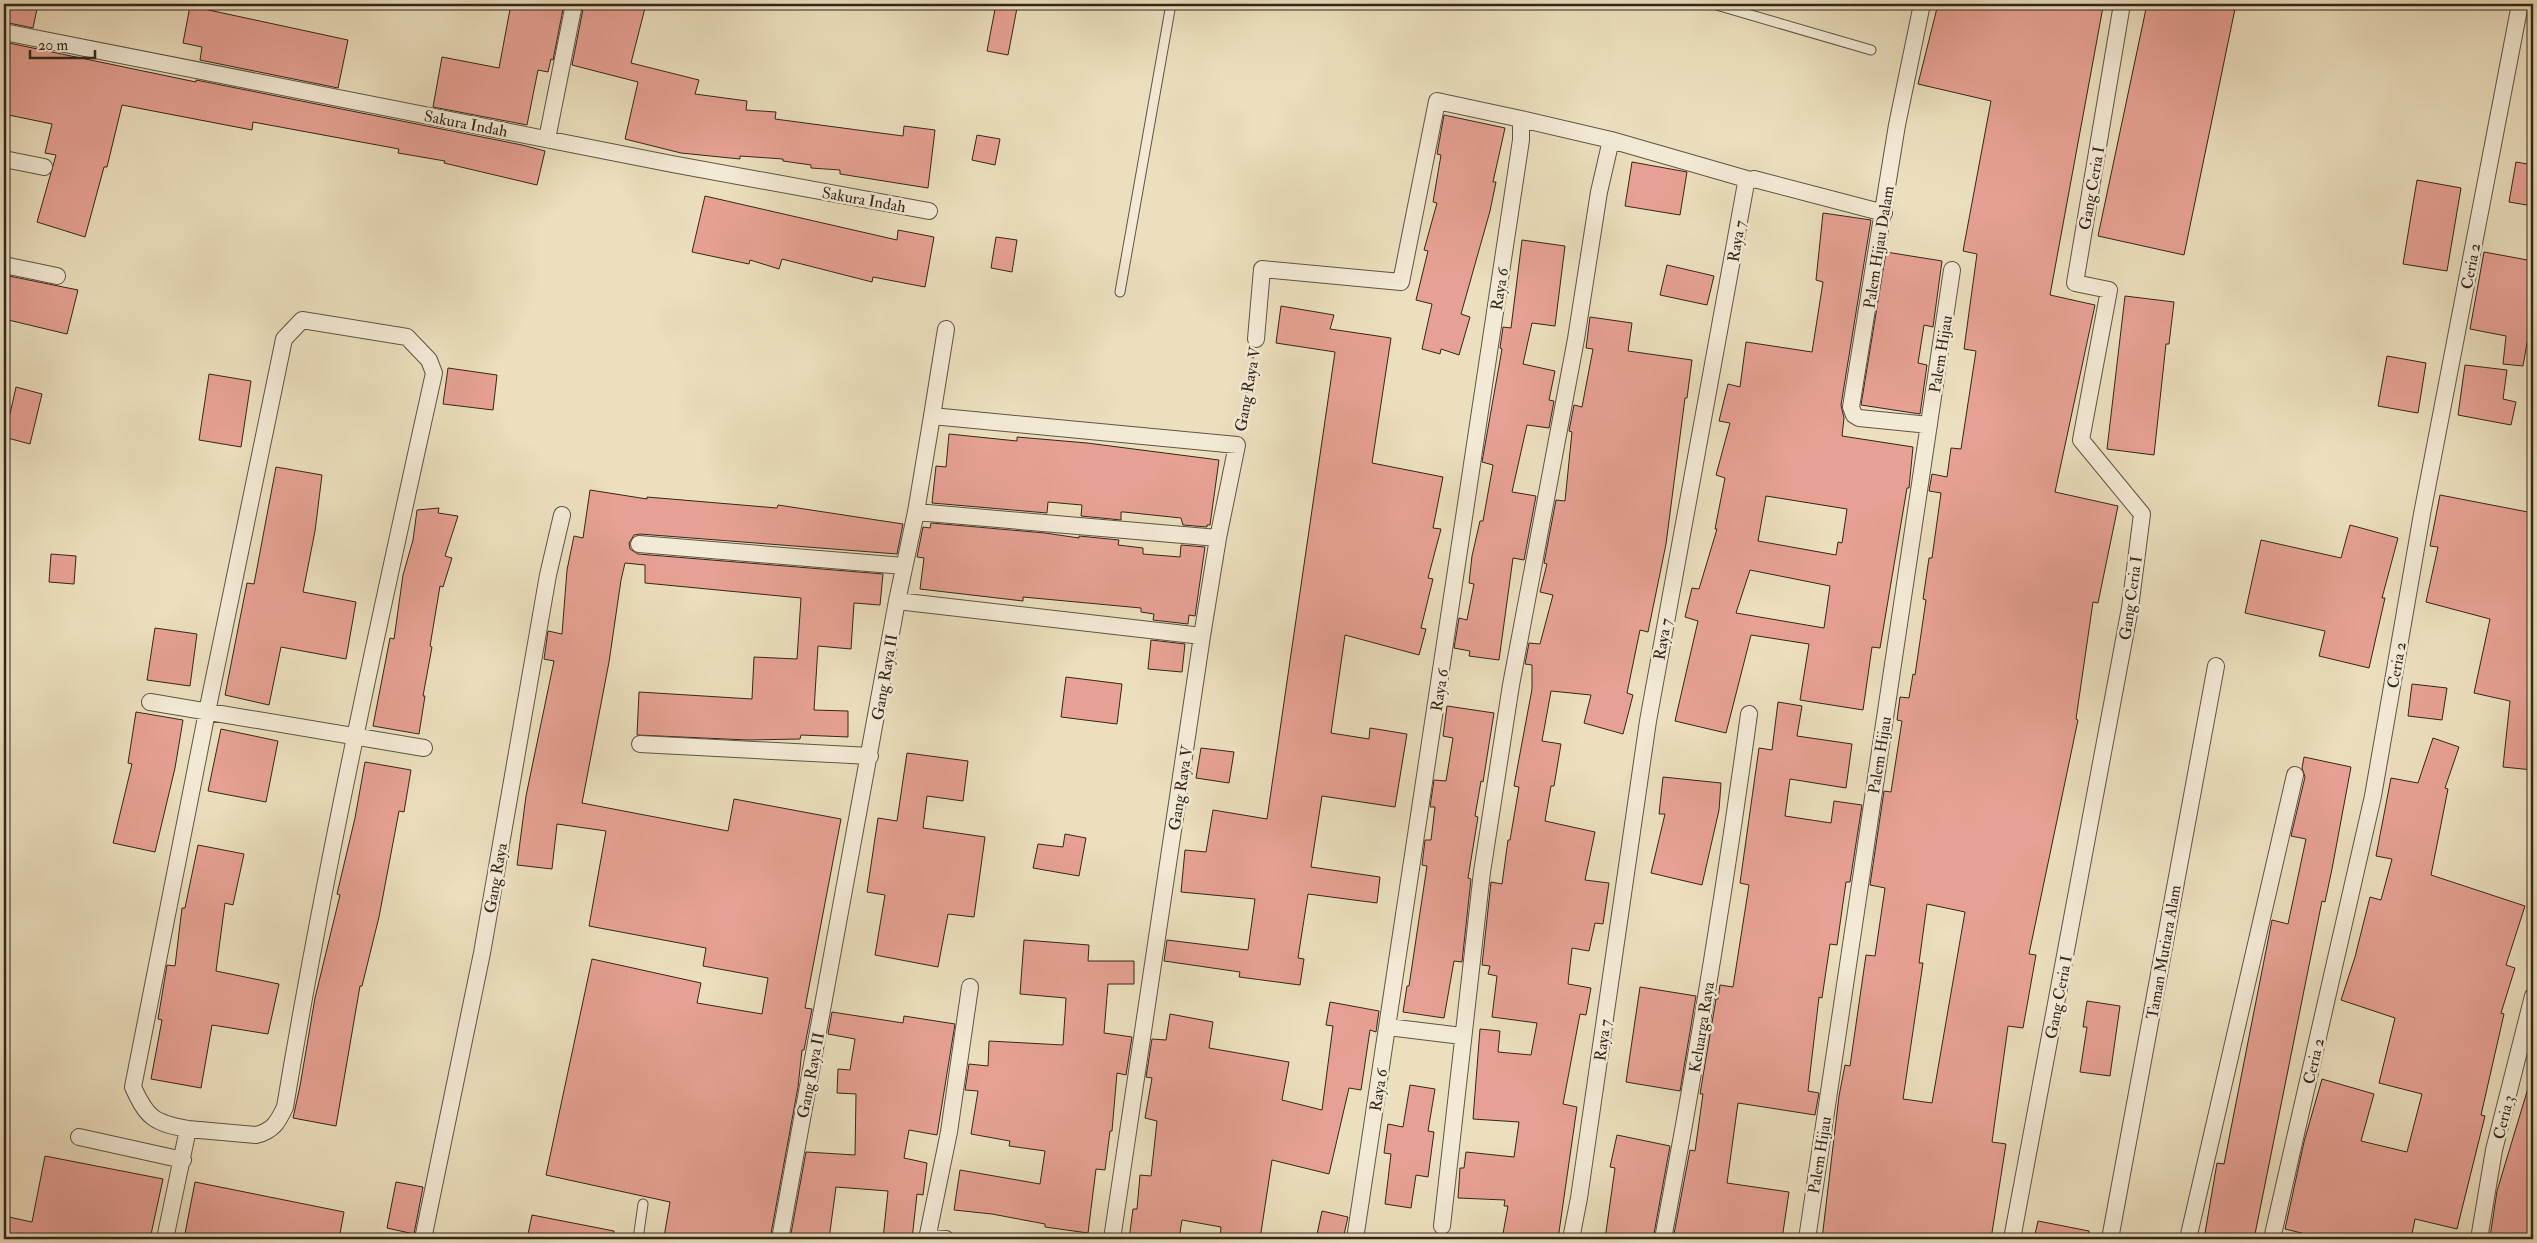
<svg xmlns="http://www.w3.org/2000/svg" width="2537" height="1243" font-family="'IM FELL Double Pica',serif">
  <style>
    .building { fill: #e7a194; stroke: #32261c; fill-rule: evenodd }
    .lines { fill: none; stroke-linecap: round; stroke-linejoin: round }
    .service-casing { stroke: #605444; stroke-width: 11 }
    .minor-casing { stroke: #605444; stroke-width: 18 }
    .path { stroke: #32261c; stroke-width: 3; stroke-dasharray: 1 2.5; stroke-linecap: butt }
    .service { stroke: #f3ead5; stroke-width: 9 }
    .minor { stroke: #f3ead5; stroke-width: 16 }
    .labels { text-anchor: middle; stroke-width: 5; stroke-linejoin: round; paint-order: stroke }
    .street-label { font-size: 16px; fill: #32261c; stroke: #f3ead5 }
  </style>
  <rect width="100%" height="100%" fill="#ecdfbe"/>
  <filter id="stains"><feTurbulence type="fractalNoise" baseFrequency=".004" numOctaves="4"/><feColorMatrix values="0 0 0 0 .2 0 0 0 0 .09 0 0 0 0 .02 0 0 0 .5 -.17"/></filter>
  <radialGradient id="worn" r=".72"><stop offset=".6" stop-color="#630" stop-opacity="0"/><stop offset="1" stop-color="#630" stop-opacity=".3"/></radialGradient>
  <path class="building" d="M 4,4 L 38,4 L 33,28 L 4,22 Z
    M 511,4 L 564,4 L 553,60 L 551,59 L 548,72 L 538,70 L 527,125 L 433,107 L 442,57 L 499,68 Z
    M 584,4 L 646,4 L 631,63 L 699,80 L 695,94 L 747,101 L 746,110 L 776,112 L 775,119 L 903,136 L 904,126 L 935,130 L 928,188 L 840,174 L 840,170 L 811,168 L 811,165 L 783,161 L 783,159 L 740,156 L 740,159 L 681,153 L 625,139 L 638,82 L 572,65 Z
    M 996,4 L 1017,8 L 1008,55 L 987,51 Z
    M 1938,4 L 2088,4 L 2103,7 L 2050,295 L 2095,305 L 2055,492 L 2118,506 L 2098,603 L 2093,602 L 2076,719 L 2078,720 L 2029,954 L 2036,955 L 2023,1028 L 2008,1026 L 1992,1142 L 2006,1144 L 1991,1239 L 1822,1239 L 1839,1096 L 1845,1065 L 1850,1066 L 1866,955 L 1875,956 L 1885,888 L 1870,885 L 1884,791 L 1891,792 L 1902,721 L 1897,720 L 1900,697 L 1909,698 L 1913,674 L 1915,675 L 1926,600 L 1923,599 L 1929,558 L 1932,558 L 1941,493 L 1929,491 L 1932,474 L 1947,477 L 1951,448 L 1961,449 L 1976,351 L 1964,349 L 1977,254 L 1963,251 L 1991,101 L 1918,84 ZM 1927,904 L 1965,912 L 1932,1103 L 1903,1099 L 1923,963 L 1919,963 Z
    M 2147,4 L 2236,4 L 2184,255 L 2098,236 Z
    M 190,6 L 348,40 L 338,88 L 200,60 L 202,47 L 183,43 Z
    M 4,42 L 196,82 L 196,80 L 522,145 L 545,151 L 537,185 L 444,163 L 445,161 L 398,153 L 399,149 L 253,122 L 252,130 L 122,105 L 107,167 L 104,167 L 85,237 L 37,222 L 56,155 L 45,153 L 52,124 L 4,114 Z
    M 1444,115 L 1505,128 L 1493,182 L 1496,182 L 1490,211 L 1461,314 L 1470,317 L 1459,355 L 1441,349 L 1440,354 L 1422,349 L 1432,304 L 1416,300 L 1428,251 L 1424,250 L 1437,203 L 1433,202 L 1441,155 L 1437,154 Z
    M 977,135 L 1000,139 L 995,165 L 972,160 Z
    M 1632,162 L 1687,172 L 1680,215 L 1625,206 Z
    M 2516,162 L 2533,165 L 2533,206 L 2509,202 Z
    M 2417,180 L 2461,188 L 2447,271 L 2403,264 Z
    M 705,196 L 897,240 L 898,230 L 934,237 L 925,287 L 873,277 L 872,282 L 782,259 L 779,269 L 750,260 L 749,264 L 692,252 Z
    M 1823,213 L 1871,220 L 1841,405 L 1844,418 L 1842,436 L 1913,447 L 1909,488 L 1907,488 L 1880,648 L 1872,647 L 1863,710 L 1800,700 L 1809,644 L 1751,635 L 1726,733 L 1675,721 L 1698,621 L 1685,617 L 1692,588 L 1699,589 L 1717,529 L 1715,529 L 1725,478 L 1716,475 L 1730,423 L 1719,421 L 1728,384 L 1740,387 L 1746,342 L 1812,352 L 1823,282 L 1816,280 ZM 1766,496 L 1847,509 L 1842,543 L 1838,542 L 1836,555 L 1758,541 ZM 1750,570 L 1830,586 L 1824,628 L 1736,613 Z
    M 996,237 L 1017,240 L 1012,272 L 991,268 Z
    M 1522,240 L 1565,246 L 1555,326 L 1532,323 L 1523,364 L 1555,371 L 1549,400 L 1554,401 L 1549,428 L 1527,425 L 1512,492 L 1536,496 L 1524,560 L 1513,558 L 1499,660 L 1469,656 L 1470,651 L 1454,648 L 1459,618 L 1467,620 L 1474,584 L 1469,583 L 1472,556 L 1480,521 L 1483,521 L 1493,465 L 1482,462 L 1502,349 L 1500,348 L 1503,327 L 1511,328 Z
    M 1886,252 L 1942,261 L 1933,327 L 1924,325 L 1918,363 L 1927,365 L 1920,414 L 1861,405 Z
    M 2484,252 L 2533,261 L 2533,309 L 2523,366 L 2503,364 L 2506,336 L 2470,329 Z
    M 1667,265 L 1714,276 L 1707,305 L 1660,295 Z
    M 4,275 L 78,290 L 67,334 L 4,319 Z
    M 2125,296 L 2174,302 L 2169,344 L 2166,344 L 2154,455 L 2107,449 Z
    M 1281,306 L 1334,315 L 1330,329 L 1391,338 L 1372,463 L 1443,477 L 1433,528 L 1441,529 L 1428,578 L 1433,579 L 1421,628 L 1426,629 L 1419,655 L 1345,635 L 1331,733 L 1369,739 L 1370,728 L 1407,734 L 1395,807 L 1322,796 L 1311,867 L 1380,877 L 1377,903 L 1308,894 L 1298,958 L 1304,959 L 1300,985 L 1239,977 L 1240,972 L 1164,961 L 1167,940 L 1248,950 L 1255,899 L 1181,892 L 1185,850 L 1206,852 L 1213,810 L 1267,819 L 1335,352 L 1276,343 Z
    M 1590,317 L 1632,323 L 1628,351 L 1692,360 L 1687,398 L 1685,398 L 1666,544 L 1648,632 L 1640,630 L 1627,693 L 1633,695 L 1623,734 L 1584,723 L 1591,695 L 1551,691 L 1542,741 L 1561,744 L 1554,786 L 1551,786 L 1545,821 L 1595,832 L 1585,880 L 1609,883 L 1603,924 L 1595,923 L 1589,951 L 1572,948 L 1568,984 L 1591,988 L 1586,1015 L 1580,1014 L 1563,1104 L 1577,1107 L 1558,1239 L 1502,1239 L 1508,1206 L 1504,1206 L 1505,1200 L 1458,1198 L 1460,1168 L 1464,1168 L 1466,1152 L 1514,1157 L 1519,1122 L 1473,1119 L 1480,1029 L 1500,1031 L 1498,1052 L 1531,1055 L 1537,1023 L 1492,1017 L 1497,976 L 1488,974 L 1490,966 L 1482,965 L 1491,882 L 1502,884 L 1508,840 L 1510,840 L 1519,787 L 1514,786 L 1516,775 L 1532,689 L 1532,665 L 1525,664 L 1529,643 L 1540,644 L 1553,595 L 1540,592 L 1547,564 L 1544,563 L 1556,500 L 1565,501 L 1572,432 L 1569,431 L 1574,405 L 1582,407 L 1593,349 L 1586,348 Z
    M 2387,356 L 2426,363 L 2418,413 L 2378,406 Z
    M 2465,365 L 2507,370 L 2503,399 L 2516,402 L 2511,425 L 2458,415 Z
    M 448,368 L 497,375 L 493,410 L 443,404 Z
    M 209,374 L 251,381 L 241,447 L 199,440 Z
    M 16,387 L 42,394 L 30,444 L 4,437 L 4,412 L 10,414 Z
    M 949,434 L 1017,441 L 1017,437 L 1087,443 L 1219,460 L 1210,525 L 1207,525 L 1207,527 L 1183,525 L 1181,518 L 1124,512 L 1121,512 L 1121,520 L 1081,516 L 1082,505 L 1048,502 L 1047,513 L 932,503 L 936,466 L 946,467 Z
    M 276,467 L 322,475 L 315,531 L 303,592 L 356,602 L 346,659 L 281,647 L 269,705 L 225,695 L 247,583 L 254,584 Z
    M 590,490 L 647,499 L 647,497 L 777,508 L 778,505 L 903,524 L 897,554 L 640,534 L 634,535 L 629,543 L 630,549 L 638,554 L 883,574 L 880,605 L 854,603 L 851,649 L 818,646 L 814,710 L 848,711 L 848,737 L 801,735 L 800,739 L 748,740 L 637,735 L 639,692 L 752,699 L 754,657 L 797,659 L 801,598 L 645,583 L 645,565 L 625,563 L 621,580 L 609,662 L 582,803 L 728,831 L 734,799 L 841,819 L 805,1008 L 812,1009 L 804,1050 L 802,1050 L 798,1087 L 770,1239 L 664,1237 L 670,1202 L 546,1175 L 592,959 L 701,983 L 697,1003 L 762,1014 L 768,978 L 703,966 L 706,948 L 589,926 L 606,831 L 557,824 L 552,869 L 517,865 L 526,796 L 554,661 L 544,659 L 548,631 L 562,634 L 567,570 L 574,536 L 583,538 Z
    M 2440,495 L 2533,513 L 2533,770 L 2503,767 L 2510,701 L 2474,693 L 2490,619 L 2426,602 L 2438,547 L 2430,546 Z
    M 439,508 L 438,513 L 458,516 L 445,556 L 452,558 L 443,587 L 440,586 L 430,646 L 432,647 L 423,696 L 425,696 L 419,734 L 373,726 L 390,638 L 394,639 L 403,575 L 413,540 L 417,510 Z
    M 931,523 L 1045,533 L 1079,538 L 1079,536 L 1119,540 L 1118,545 L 1143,548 L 1143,554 L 1180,557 L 1181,545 L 1205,547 L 1195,616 L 1189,615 L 1188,624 L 1153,620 L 1154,614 L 1141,612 L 1141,608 L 1023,597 L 1023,601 L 920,589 L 924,558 L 917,557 L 923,527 L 930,528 Z
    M 2350,525 L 2398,538 L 2382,598 L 2385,598 L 2369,668 L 2319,656 L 2325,631 L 2245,613 L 2261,540 L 2341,558 Z
    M 51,554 L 76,556 L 74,584 L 49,582 Z
    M 155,628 L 197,634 L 190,686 L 147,680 Z
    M 1151,640 L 1185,644 L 1182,672 L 1148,669 Z
    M 1066,677 L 1122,684 L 1117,724 L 1061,717 Z
    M 2412,684 L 2447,688 L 2442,720 L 2408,716 Z
    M 1778,702 L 1802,706 L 1797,736 L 1852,744 L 1846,788 L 1790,779 L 1785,816 L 1831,823 L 1834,801 L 1862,805 L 1850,882 L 1846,882 L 1837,945 L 1830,944 L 1822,998 L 1819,997 L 1808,1091 L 1819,1093 L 1815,1115 L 1738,1103 L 1727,1183 L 1789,1192 L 1782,1239 L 1673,1239 L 1690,1150 L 1695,1151 L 1703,1094 L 1700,1094 L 1716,999 L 1718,999 L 1720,985 L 1733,987 L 1749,885 L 1740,883 L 1759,748 L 1772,750 Z
    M 1447,706 L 1494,713 L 1483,782 L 1481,781 L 1475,816 L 1478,817 L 1468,878 L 1471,879 L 1462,962 L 1454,961 L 1444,1018 L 1403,1012 L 1407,986 L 1409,986 L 1427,866 L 1422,865 L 1425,840 L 1431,840 L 1435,807 L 1430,807 L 1434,780 L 1446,781 L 1453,738 L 1443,736 Z
    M 136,712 L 183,720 L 175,768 L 155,852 L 113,843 L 132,764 L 128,763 Z
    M 221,729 L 278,741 L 266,802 L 208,791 Z
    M 2433,738 L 2459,747 L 2445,788 L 2448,789 L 2431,875 L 2525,906 L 2506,965 L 2515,968 L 2501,1013 L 2504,1014 L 2481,1115 L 2485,1116 L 2457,1229 L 2415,1219 L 2411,1239 L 2326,1239 L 2285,1229 L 2304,1142 L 2322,1079 L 2374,1094 L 2361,1141 L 2407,1152 L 2422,1094 L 2379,1083 L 2395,1018 L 2341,1000 L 2355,957 L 2370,897 L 2381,900 L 2392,859 L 2376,856 L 2391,778 L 2418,783 Z
    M 1201,748 L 1234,752 L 1229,783 L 1196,778 Z
    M 907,753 L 968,761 L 963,801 L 927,796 L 923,828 L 985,837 L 974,917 L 948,914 L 938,967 L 875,955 L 885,895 L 867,892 L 878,818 L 897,821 Z
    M 2304,757 L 2351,767 L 2332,869 L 2325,902 L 2322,901 L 2254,1239 L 2204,1239 L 2217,1163 L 2224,1164 L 2272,920 L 2288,924 L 2306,839 L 2291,836 L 2305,777 L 2302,768 Z
    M 365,762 L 411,770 L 404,812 L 399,811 L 379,917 L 362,986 L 360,986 L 336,1126 L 293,1118 L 300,1086 L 315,998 L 340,895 L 337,894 L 355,818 Z
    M 1663,777 L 1721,783 L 1719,810 L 1702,885 L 1651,873 L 1665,814 L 1659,814 Z
    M 1065,834 L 1086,838 L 1079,876 L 1033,868 L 1038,844 L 1063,847 Z
    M 198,845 L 244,854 L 233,905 L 225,903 L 216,971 L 279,984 L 268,1034 L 212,1025 L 201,1088 L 151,1079 L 162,1020 L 158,1019 L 167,965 L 175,966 L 182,908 L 185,908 Z
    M 1024,940 L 1089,945 L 1088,961 L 1134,961 L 1134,984 L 1108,984 L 1104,1033 L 1132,1037 L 1126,1075 L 1117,1073 L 1112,1131 L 1110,1131 L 1105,1170 L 1096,1169 L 1088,1233 L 1045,1227 L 1045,1224 L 992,1214 L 954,1210 L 960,1170 L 1040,1184 L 1045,1151 L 1009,1146 L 1010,1141 L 971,1134 L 978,1091 L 965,1090 L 969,1064 L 988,1066 L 989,1041 L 1063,1045 L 1066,998 L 1020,994 Z
    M 1640,987 L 1696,996 L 1680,1091 L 1626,1082 Z
    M 2087,1001 L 2120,1006 L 2110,1076 L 2080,1072 L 2087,1027 L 2083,1027 Z
    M 1330,1002 L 1379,1011 L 1376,1032 L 1370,1030 L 1361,1090 L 1349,1088 L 1329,1174 L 1272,1160 L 1260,1239 L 1220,1239 L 1221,1227 L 1182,1220 L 1179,1239 L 1129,1239 L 1133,1209 L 1137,1209 L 1140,1175 L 1151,1176 L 1157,1121 L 1145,1118 L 1152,1078 L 1146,1077 L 1152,1039 L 1166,1040 L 1170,1014 L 1213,1022 L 1209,1048 L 1289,1062 L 1282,1100 L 1322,1110 L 1333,1026 L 1326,1025 Z
    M 832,1012 L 903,1023 L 904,1016 L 955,1024 L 937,1135 L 909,1130 L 904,1158 L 927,1163 L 923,1195 L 917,1194 L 912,1239 L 883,1239 L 888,1191 L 836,1187 L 829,1239 L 790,1239 L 806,1152 L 855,1155 L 856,1094 L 837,1093 L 838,1069 L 850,1070 L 855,1039 L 828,1034 Z
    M 1410,1085 L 1435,1089 L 1428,1131 L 1434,1132 L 1428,1177 L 1416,1175 L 1411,1208 L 1385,1204 L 1391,1154 L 1384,1153 L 1388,1124 L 1403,1127 Z
    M 2529,1085 L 2533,1085 L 2533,1239 L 2500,1239 L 2490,1237 L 2497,1191 Z
    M 1617,1135 L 1670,1146 L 1653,1239 L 1605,1239 L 1615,1168 L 1610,1167 Z
    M 45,1156 L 163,1179 L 150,1239 L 4,1239 L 4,1216 L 32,1222 Z
    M 195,1182 L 344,1212 L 339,1239 L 184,1239 Z
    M 396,1182 L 423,1187 L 414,1234 L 387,1228 Z
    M 1322,1211 L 1348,1217 L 1343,1239 L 1316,1239 Z
    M 532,1215 L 614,1231 L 613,1239 L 527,1239 Z
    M 2038,1221 L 2089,1231 L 2089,1239 L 2034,1239 Z"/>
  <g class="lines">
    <defs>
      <path id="service" d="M 1713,4 L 1871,50
        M 1120,292 L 1171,4
        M 638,1239 L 643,1204"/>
      <path id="minor" d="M 1922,4 L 1897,125 L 1851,407 L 1854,415 L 1859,418 L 1929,425
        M 4,32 L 672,164 L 929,211
        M 547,139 L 574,4
        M 4,159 L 44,167
        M 4,265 L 57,276
        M 1256,339 L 1262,269 L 1401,282 L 1437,101 L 1521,119
        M 932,416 L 946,329
        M 916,512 L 1218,538
        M 639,544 L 904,566
        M 897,601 L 1202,636
        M 150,702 L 424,748
        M 640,744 L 870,756
        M 1388,1027 L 1462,1036
        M 79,1137 L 183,1160
        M 1442,1226 L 1482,872 L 1511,685 L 1576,339 L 1599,192 L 1611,140 L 1750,180
        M 927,1238 L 946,1239
        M 165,1239 L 188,1129 C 154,1123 147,1118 133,1087 L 207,712 L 284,339 L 302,320 L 407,337 L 429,360 L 434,373 C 380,617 326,861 285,1107 C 278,1122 273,1131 256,1135 L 188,1129
        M 423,1239 L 482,953 L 548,575 L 562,515
        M 780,1239 L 897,601 L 916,512 L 932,416 L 1237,445 L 1218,538 L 1202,636 L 1112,1239
        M 927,1239 L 949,1132 L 970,987
        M 1355,1239 L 1521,140 L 1521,119 L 1611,140
        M 1571,1239 L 1579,1198 L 1648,721 L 1746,183 L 1754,179 L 1884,213
        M 1663,1239 C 1696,1065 1725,889 1749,714
        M 1807,1239 L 1952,270
        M 2012,1239 L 2130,608 L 2142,514 L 2081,440 L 2109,290 L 2075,283 L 2122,4
        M 2110,1239 L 2216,666
        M 2188,1239 L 2295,775
        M 2272,1239 L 2373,796 L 2422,514 L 2520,4
        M 2479,1239 L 2494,1150 L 2533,996"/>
    </defs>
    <use href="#service" class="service-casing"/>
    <use href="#minor" class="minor-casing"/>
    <path class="path" d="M 1240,427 L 1253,357"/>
    <use href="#service" class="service"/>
    <use href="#minor" class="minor"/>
  </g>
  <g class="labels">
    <g class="street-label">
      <text transform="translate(466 123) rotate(11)" y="6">Sakura Indah</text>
      <text transform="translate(2091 188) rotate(-80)" y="6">Gang Ceria I</text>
      <text transform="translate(864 199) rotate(10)" y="6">Sakura Indah</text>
      <text transform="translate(1736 241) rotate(-80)" y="6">Raya 7</text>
      <text transform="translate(1878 247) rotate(-81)" y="6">Palem Hijau Dalam</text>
      <text transform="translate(2470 266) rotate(-79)" y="6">Ceria 2</text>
      <text transform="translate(1499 289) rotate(-81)" y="6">Raya 6</text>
      <text transform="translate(1940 354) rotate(-81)" y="6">Palem Hijau</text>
      <text transform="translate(1247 389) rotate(-80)" y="6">Gang Raya V</text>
      <text transform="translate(2130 598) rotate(-82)" y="6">Gang Ceria I</text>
      <text transform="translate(1662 639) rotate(-80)" y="6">Raya 7</text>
      <text transform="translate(2396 665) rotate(-80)" y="6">Ceria 2</text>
      <text transform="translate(884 677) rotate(-80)" y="6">Gang Raya II</text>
      <text transform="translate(1439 690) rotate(-81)" y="6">Raya 6</text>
      <text transform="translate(1879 755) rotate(-81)" y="6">Palem Hijau</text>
      <text transform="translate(1180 788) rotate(-81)" y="6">Gang Raya V</text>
      <text transform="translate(495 878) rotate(-80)" y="6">Gang Raya</text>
      <text transform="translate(2163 952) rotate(-80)" y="6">Taman Mutiara Alam</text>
      <text transform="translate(2058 997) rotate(-79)" y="6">Gang Ceria I</text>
      <text transform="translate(1701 1027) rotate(-81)" y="6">Keluarga Raya</text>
      <text transform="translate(1602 1040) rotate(-82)" y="6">Raya 7</text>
      <text transform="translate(2313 1061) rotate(-77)" y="6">Ceria 2</text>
      <text transform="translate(810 1075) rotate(-79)" y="6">Gang Raya II</text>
      <text transform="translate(1378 1090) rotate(-81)" y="6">Raya 6</text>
      <text transform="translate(2503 1117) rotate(-76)" y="6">Ceria 3</text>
      <text transform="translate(1819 1155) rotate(-81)" y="6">Palem Hijau</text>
    </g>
  </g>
  <rect width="2537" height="1243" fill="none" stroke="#ecdfbe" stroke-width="20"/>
  <rect x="5" y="5" width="2527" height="1233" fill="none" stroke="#32261c" stroke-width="2.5"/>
  <rect x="10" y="10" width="2517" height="1223" fill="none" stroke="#32261c"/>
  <path d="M30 50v8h65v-8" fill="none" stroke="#32261c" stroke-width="2.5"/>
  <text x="38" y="50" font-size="15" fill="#32261c" stroke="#f3ead5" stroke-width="4" paint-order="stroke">20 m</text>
  <rect width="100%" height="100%" filter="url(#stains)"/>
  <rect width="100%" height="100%" fill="url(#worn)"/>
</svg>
